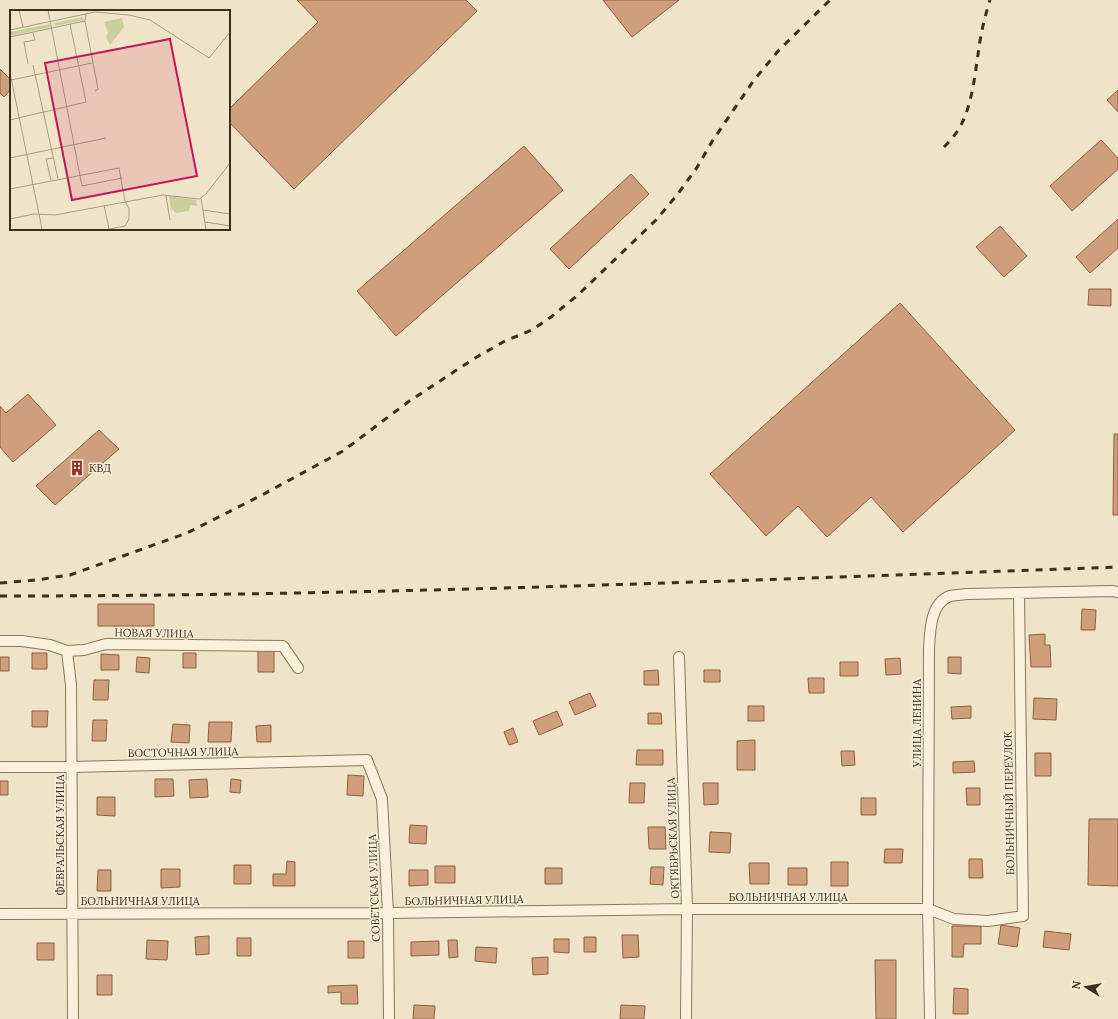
<svg xmlns="http://www.w3.org/2000/svg" width="1118" height="1019" font-family="Lora,serif">
  <style>
    .building { fill: #cf9f7d; stroke: #8d5f41 }
    .lines { fill: none; stroke-linecap: round; stroke-linejoin: round }
    .minor-casing { stroke: #8d765c; stroke-width: 12 }
    .minor { stroke: #faf1dc; stroke-width: 10 }
    .rail { stroke: #3d2e20; stroke-width: 3; stroke-dasharray: 7 7; stroke-linecap: butt }
    .labels { text-anchor: middle; stroke-width: 3; stroke-linejoin: round; paint-order: stroke }
    .poi-label { font-size: 11px; fill: #3d2e20; stroke: #f7eed8; text-anchor: start }
    .street-label { font-size: 11px; fill: #3d2e20; stroke: #f7eed8 }
    .inset-road { fill: none; stroke: #a89b85; stroke-width: 1 }
    .view { fill: #c2185b; fill-opacity: 0.15; stroke: #c2185b; stroke-width: 2 }
    .inset-edge { fill: none; stroke: #3d2e20; stroke-width: 2 }
  </style>
  <rect width="100%" height="100%" fill="#f0e4c8"/>
  <path class="building" d="M 297,0 L 466,0 L 477,11 L 294,189 L 229,122 L 229,109 L 318,22 Z
    M 603,0 L 679,0 L 632,37 Z
    M 0,69 L 11,80 L 11,89 L 4,97 L 0,93 Z
    M 1118,90 L 1118,112 L 1107,100 Z
    M 1101,140 L 1118,158 L 1118,169 L 1072,211 L 1050,186 Z
    M 524,146 L 563,190 L 396,336 L 357,291 Z
    M 631,174 L 649,194 L 569,269 L 550,249 Z
    M 1118,219 L 1118,248 L 1090,273 L 1076,257 Z
    M 1000,226 L 1027,256 L 1004,277 L 976,247 Z
    M 1089,289 L 1111,289 L 1111,306 L 1088,305 Z
    M 900,303 L 1015,430 L 903,532 L 871,497 L 827,537 L 798,506 L 766,536 L 710,474 Z
    M 28,394 L 56,425 L 13,462 L 0,447 L 0,406 L 6,413 Z
    M 99,430 L 119,449 L 55,505 L 36,486 Z
    M 1114,434 L 1118,434 L 1118,515 L 1113,515 Z
    M 98,604 L 154,604 L 154,626 L 98,626 Z
    M 1082,609 L 1096,610 L 1095,630 L 1081,630 Z
    M 1045,634 L 1045,645 L 1050,645 L 1051,667 L 1031,667 L 1029,635 Z
    M 258,650 L 274,650 L 274,672 L 258,672 Z
    M 32,653 L 47,653 L 47,669 L 32,669 Z
    M 183,653 L 196,653 L 196,668 L 183,668 Z
    M 101,654 L 119,655 L 119,670 L 101,670 Z
    M 0,657 L 9,657 L 9,671 L 0,671 Z
    M 137,657 L 150,658 L 149,673 L 136,672 Z
    M 948,657 L 961,657 L 961,674 L 948,673 Z
    M 900,658 L 901,674 L 886,675 L 885,659 Z
    M 840,662 L 858,662 L 858,676 L 840,676 Z
    M 658,670 L 659,685 L 644,685 L 644,671 Z
    M 704,670 L 720,670 L 720,682 L 704,682 Z
    M 808,678 L 824,678 L 824,693 L 809,693 Z
    M 94,680 L 109,680 L 108,700 L 93,700 Z
    M 590,693 L 596,706 L 575,715 L 569,702 Z
    M 1034,698 L 1057,699 L 1056,720 L 1033,719 Z
    M 748,706 L 764,706 L 764,721 L 748,721 Z
    M 971,706 L 971,718 L 952,719 L 951,707 Z
    M 32,711 L 48,711 L 47,727 L 32,727 Z
    M 557,711 L 563,725 L 539,735 L 533,721 Z
    M 648,713 L 661,713 L 662,724 L 648,724 Z
    M 93,720 L 107,720 L 106,741 L 92,741 Z
    M 209,722 L 232,722 L 231,742 L 208,742 Z
    M 173,724 L 190,725 L 189,743 L 171,742 Z
    M 271,725 L 271,742 L 257,742 L 256,726 Z
    M 513,728 L 518,742 L 509,745 L 504,732 Z
    M 755,740 L 755,770 L 737,770 L 737,741 Z
    M 637,750 L 663,750 L 663,765 L 636,765 Z
    M 841,751 L 854,751 L 855,765 L 842,766 Z
    M 1035,753 L 1051,753 L 1051,776 L 1035,776 Z
    M 974,761 L 975,772 L 953,773 L 953,762 Z
    M 348,775 L 364,776 L 363,796 L 347,795 Z
    M 155,779 L 173,779 L 174,796 L 155,797 Z
    M 207,779 L 208,797 L 190,798 L 189,780 Z
    M 231,779 L 241,780 L 240,793 L 230,792 Z
    M 0,781 L 8,781 L 8,795 L 0,795 Z
    M 630,783 L 645,783 L 644,803 L 629,803 Z
    M 703,783 L 718,783 L 718,804 L 704,805 Z
    M 966,788 L 980,788 L 980,805 L 967,805 Z
    M 97,797 L 115,797 L 115,816 L 97,815 Z
    M 861,798 L 876,798 L 876,815 L 861,815 Z
    M 1089,819 L 1118,819 L 1118,886 L 1088,885 Z
    M 410,825 L 427,826 L 426,844 L 409,843 Z
    M 648,827 L 665,827 L 666,849 L 649,849 Z
    M 710,832 L 731,833 L 730,853 L 709,852 Z
    M 885,849 L 903,849 L 902,863 L 884,863 Z
    M 969,859 L 982,859 L 983,878 L 969,878 Z
    M 287,861 L 295,862 L 295,886 L 273,886 L 273,874 L 286,874 Z
    M 831,862 L 848,862 L 848,886 L 831,886 Z
    M 749,863 L 769,863 L 769,884 L 750,884 Z
    M 234,865 L 251,865 L 251,884 L 234,884 Z
    M 435,866 L 455,866 L 455,883 L 435,883 Z
    M 651,867 L 664,867 L 663,885 L 650,884 Z
    M 545,868 L 562,868 L 562,884 L 545,884 Z
    M 788,868 L 807,868 L 807,885 L 788,885 Z
    M 161,869 L 180,869 L 180,887 L 161,888 Z
    M 98,870 L 111,870 L 111,891 L 97,891 Z
    M 409,870 L 428,870 L 428,885 L 409,886 Z
    M 1001,925 L 1020,928 L 1017,947 L 998,944 Z
    M 952,926 L 981,926 L 981,944 L 964,944 L 963,957 L 952,957 Z
    M 1045,931 L 1071,934 L 1069,950 L 1043,947 Z
    M 622,935 L 638,935 L 639,957 L 623,958 Z
    M 209,936 L 209,954 L 196,955 L 195,937 Z
    M 584,937 L 596,937 L 596,952 L 584,952 Z
    M 237,938 L 251,938 L 251,956 L 237,956 Z
    M 554,939 L 569,939 L 569,953 L 554,952 Z
    M 147,940 L 168,941 L 167,960 L 146,959 Z
    M 448,940 L 457,940 L 458,957 L 449,958 Z
    M 348,941 L 364,941 L 364,958 L 348,958 Z
    M 439,941 L 439,955 L 411,956 L 411,942 Z
    M 37,943 L 54,943 L 54,960 L 37,960 Z
    M 476,947 L 497,948 L 496,963 L 475,961 Z
    M 548,957 L 548,974 L 533,975 L 532,958 Z
    M 875,960 L 896,960 L 896,1019 L 876,1019 Z
    M 97,975 L 112,975 L 112,995 L 97,995 Z
    M 357,985 L 358,1004 L 341,1004 L 341,992 L 328,993 L 328,986 Z
    M 954,988 L 968,989 L 968,1014 L 953,1014 Z
    M 414,1005 L 435,1006 L 434,1019 L 413,1019 Z
    M 621,1005 L 645,1006 L 644,1019 L 620,1019 Z"/>
  <g class="lines">
    <defs>
      <path id="minor" d="M 0,641 L 22,641 L 50,645 L 67,651 L 84,650 L 106,644 L 283,646 L 298,668
        M 67,651 L 71,685 L 73,1019
        M 679,657 L 687,909 L 686,1019
        M 0,767 L 71,767 L 367,760 L 382,799 L 388,913 L 389,1019
        M 0,914 L 388,913 L 687,909 L 928,909 L 954,919 L 988,921 L 1023,916 L 1019,593
        M 930,1019 L 928,909 L 929,649 C 930,632 930,603 950,596 C 955,595 961,595 966,594 L 1112,591 L 1118,592"/>
    </defs>
    <use href="#minor" class="minor-casing"/>
    <use href="#minor" class="minor"/>
    <path class="rail" d="M 944,147 C 951,140 958,132 962,123 C 973,100 975,73 979,48 C 981,32 985,16 990,0
      M 0,583 L 36,580 L 70,575 L 187,533 L 262,495 L 343,451 L 408,402 L 475,358 L 505,341 L 532,330 L 551,317 L 579,294 L 656,220 L 677,195 L 696,169 L 713,140 L 754,80 L 779,50 L 830,0
      M 0,596 C 373,596 745,580 1118,567"/>
  </g>
  <defs>
    <symbol id="building-bare" viewBox="-9 -9 18 18"><path d="M-4-6H4V6H1V3H-1V6H-4ZM-2.5-4.3h1.7v1.8h-1.7ZM.8-4.3h1.7v1.8H.8ZM-2.5-1h1.7V.8h-1.7ZM.8-1h1.7V.8H.8Z" fill="#9e2a2b" stroke="#f7eed8" stroke-width="2.5" paint-order="stroke"/></symbol>
  </defs>
  <g fill-rule="evenodd">
    <use href="#building-bare" x="66" y="457" width="22" height="22"/>
  </g>
  <g class="labels">
    <g class="poi-label">
      <text x="89" y="472">КВД</text>
    </g>
    <g class="street-label">
      <text transform="translate(154 633) rotate(1)" y="4">НОВАЯ УЛИЦА</text>
      <text transform="translate(917 723) rotate(-90)" y="4">УЛИЦА ЛЕНИНА</text>
      <text transform="translate(183 752) rotate(-1)" y="4">ВОСТОЧНАЯ УЛИЦА</text>
      <text transform="translate(1009 803) rotate(-91)" y="4">БОЛЬНИЧНЫЙ ПЕРЕУЛОК</text>
      <text transform="translate(60 835) rotate(-90)" y="4">ФЕВРАЛЬСКАЯ УЛИЦА</text>
      <text transform="translate(673 838) rotate(-92)" y="4">ОКТЯБРЬСКАЯ УЛИЦА</text>
      <text transform="translate(374 888) rotate(-92)" y="4">СОВЕТСКАЯ УЛИЦА</text>
      <text x="788" y="901">БОЛЬНИЧНАЯ УЛИЦА</text>
      <text transform="translate(464 900) rotate(-1)" y="4">БОЛЬНИЧНАЯ УЛИЦА</text>
      <text x="140" y="905">БОЛЬНИЧНАЯ УЛИЦА</text>
    </g>
  </g>
  <g transform="translate(10 10)">
    <rect width="220" height="220" fill="#f0e4c8"/>
    <path d="M 73,7 L 74,10 L 45,16 L 44,13 ZM 112,8 L 114,17 L 100,35 L 96,27 L 98,22 L 94,12 ZM 40,14 L 41,17 L 0,26 L 0,22 ZM 159,186 L 186,190 L 187,196 L 180,195 L 179,201 L 166,203 L 161,199 Z" fill="#c9cf9b"/>
    <path class="inset-road" d="M 9,0 L 13,17M 38,0 L 72,176 L 112,168M 75,11 L 88,79 L 85,81M 0,20 L 85,2 L 119,5 L 140,10 L 199,48 L 220,22M 0,27 L 75,11 L 76,4M 18,54 L 14,32 L 25,30 L 23,23M 23,55 L 48,169M 0,63 L 29,204M 1,70 L 82,53M 0,110 L 76,92 L 60,14M 0,148 L 96,128M 41,170 L 36,149 L 43,148M 0,179 L 109,158 L 115,191 L 119,199 L 119,209 L 115,216 L 95,220M 156,186 L 160,210M 191,188 L 196,220M 94,195 L 99,219M 193,200 L 220,204M 29,204 L 32,220M 0,209 L 24,204 L 45,205 L 153,185 L 189,189 L 196,184 L 220,153M 195,212 L 220,216"/>
    <path class="view" d="M 160,29 L 187,166 L 62,190 L 35,53 Z"/>
    <rect width="220" height="220" class="inset-edge"/>
  </g>
  <g transform="translate(1086 987) rotate(281)" stroke="#f7eed8" stroke-width="3" paint-order="stroke">
  <path d="M0-3L7 15L0 10L-7 15Z" fill="#3d2e20"/>
  <text y="-6" font-size="11" font-weight="bold" text-anchor="middle" fill="#3d2e20">N</text>
  </g>
</svg>
